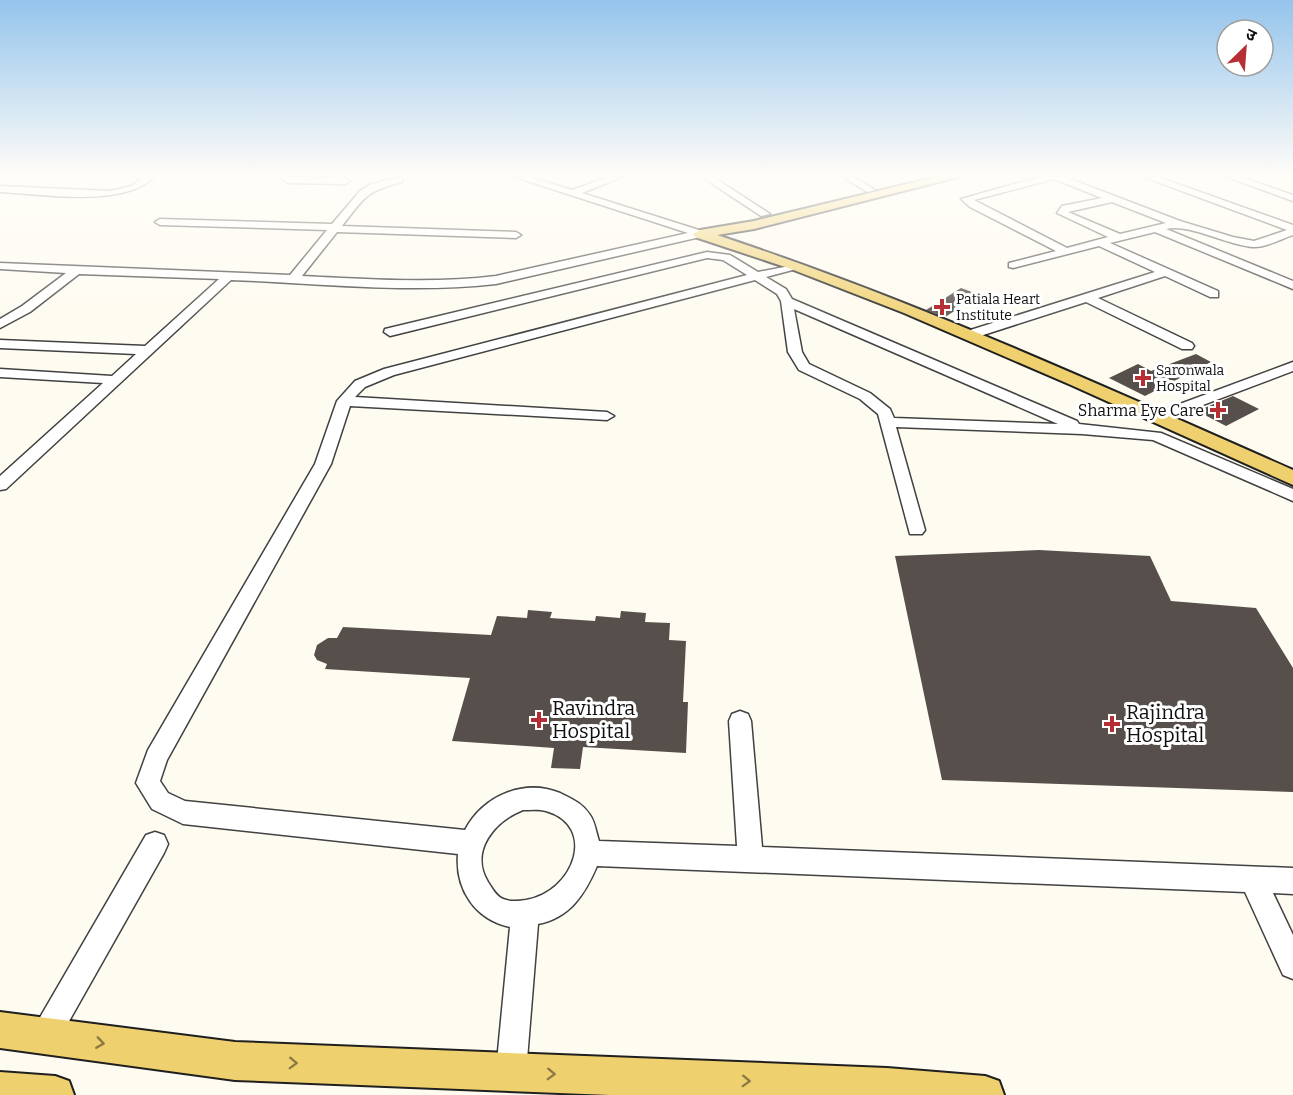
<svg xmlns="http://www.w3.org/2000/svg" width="1293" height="1095" font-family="Bitter,'Noto Sans Devanagari',serif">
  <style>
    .building { fill: #564f4b }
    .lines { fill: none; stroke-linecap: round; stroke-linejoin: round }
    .minor-casing { stroke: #414141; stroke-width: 3 }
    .major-casing { stroke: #1f1f1f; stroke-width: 4 }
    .minor { fill: #fff; fill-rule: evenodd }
    .major { fill: #efd06f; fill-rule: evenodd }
    .oneway { stroke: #8a7943 }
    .poi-dot { fill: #b52f35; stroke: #fff; stroke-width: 2 }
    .labels { text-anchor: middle; stroke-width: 6; stroke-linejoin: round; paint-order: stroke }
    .far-poi-label { font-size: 14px; fill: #0e0e0e; stroke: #fff; text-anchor: start }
    .poi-label { font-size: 16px; fill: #0e0e0e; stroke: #fff; text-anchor: end }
    .near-poi-label { font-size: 20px; fill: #0e0e0e; stroke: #fff; text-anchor: start }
  </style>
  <rect width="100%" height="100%" fill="#fefbf0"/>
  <path class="building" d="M 961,288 L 980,295 L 945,317 L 926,310 Z
    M 1196,354 L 1211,362 L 1145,396 L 1109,378 L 1138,364 L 1151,371 Z
    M 1233,396 L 1259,409 L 1226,426 L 1197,411 Z
    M 1039,550 L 1150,556 L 1171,601 L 1256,608 L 1293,668 L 1293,792 L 942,780 L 895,556 Z
    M 528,610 L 552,612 L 550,618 L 595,621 L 596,616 L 620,618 L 621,611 L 646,613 L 645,622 L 670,623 L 669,640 L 686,641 L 683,702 L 688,702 L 686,753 L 583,747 L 580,769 L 551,768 L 554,748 L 452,741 L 470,678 L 325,669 L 327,664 L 317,660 L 314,655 L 317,645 L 328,638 L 337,638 L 343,627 L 491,635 L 497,616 L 527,618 Z"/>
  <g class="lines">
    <defs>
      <path id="minor" d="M 143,177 L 154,177 C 123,208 43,194 0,192 L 0,186 L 110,191 L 132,186 Z
        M 280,177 L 345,178 L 350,181 L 345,184 L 288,183 Z
        M 398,177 L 402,178 L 402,182 C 364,192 365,197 342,226 L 516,232 L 521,235 L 516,238 L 337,232 L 302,276 C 367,279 431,284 496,276 L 688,233 L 515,177 L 530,177 L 572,190 L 608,177 L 622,177 L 582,193 L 702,231 L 705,234 L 700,237 L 496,284 C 408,294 319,283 231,280 L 6,489 L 0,490 L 0,476 L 103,383 L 0,377 L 0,369 L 112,376 L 136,354 L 0,348 L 0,340 L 145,346 L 219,279 L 79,274 L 30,312 L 0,328 L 0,319 L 22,306 L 66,273 L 0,269 L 0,263 L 290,275 L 327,230 L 160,225 L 155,222 L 160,219 L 332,224 L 360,191 L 369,185 Z
        M 702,177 L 713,177 L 770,214 L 761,216 Z
        M 843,177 L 854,177 L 875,190 L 867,192 Z
        M 1039,177 L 1065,177 L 1180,221 L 1233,237 L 1254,241 L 1287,230 L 1144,177 L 1158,177 L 1293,225 L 1293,235 C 1281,239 1265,248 1253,247 C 1226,245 1189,223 1166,229 L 1293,281 L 1293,289 L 1155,232 L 1110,243 L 1218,291 L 1218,297 L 1210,297 L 1165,276 L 1098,298 L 1192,343 L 1194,346 L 1192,349 L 1182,349 L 1086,302 L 974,338 L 964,338 L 963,335 L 964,332 L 1155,272 L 1099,246 L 1013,268 L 1009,267 L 1009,263 L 1056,251 L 970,207 L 961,199 ZM 1054,179 L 1102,198 L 1062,206 L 1057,213 L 1108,237 L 1067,248 L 974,200 ZM 1112,202 L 1166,223 L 1120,234 L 1068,212 Z
        M 1227,177 L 1241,177 L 1293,195 L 1293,201 Z
        M 707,252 L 730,255 L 758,272 L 800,264 L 800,268 L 766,277 L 786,289 L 792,299 L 1077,421 L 1079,424 L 1161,433 L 1293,489 L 1293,501 L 1153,440 L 1082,434 L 896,427 L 925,530 L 922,534 L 910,534 L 878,414 L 860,399 L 799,370 L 788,352 L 781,301 L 777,294 L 755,280 L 394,375 L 365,387 L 355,397 L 607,412 L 614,416 L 607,420 L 350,406 L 331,464 L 167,760 L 160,781 L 168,793 L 185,801 L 465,830 C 483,796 524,778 560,793 C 572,799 582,803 590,815 C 595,822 596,832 599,841 L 737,846 L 729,721 L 732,714 L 740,711 L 748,714 L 751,721 L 762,847 L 1293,868 L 1293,894 L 1273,893 L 1293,935 L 1293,979 L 1283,975 L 1245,892 L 597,866 C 585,894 570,918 538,924 L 526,1072 L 522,1083 L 511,1087 L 500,1083 L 496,1072 L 510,927 C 475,920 455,889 458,854 L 183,824 L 152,809 L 136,783 L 148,750 L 315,464 L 337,401 L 355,381 L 384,369 L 747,275 L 723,260 L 707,258 L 390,336 L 384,332 L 385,329 ZM 794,309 L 1058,424 L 894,418 L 890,409 L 870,393 L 809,364 L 802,352 ZM 523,810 C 530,810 539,809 546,811 C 598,826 574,892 526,900 C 519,901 510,902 503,899 C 496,896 492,888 488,882 C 469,851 495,821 523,810 Z
        M 1293,362 L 1293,371 L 1163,420 L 1158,421 L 1151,417 L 1153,414 Z
        M 155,832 L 164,835 L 168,844 L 164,853 L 55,1046 L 45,1051 L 35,1046 L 30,1036 L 35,1026 L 146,835 Z"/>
      <path id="major" d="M 936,177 L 958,177 L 754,229 L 717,235 C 914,300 1103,386 1293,470 L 1293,485 L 1071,385 L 904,313 L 791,269 L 695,237 L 693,234 L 700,230 L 754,221 Z
        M 0,1012 L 235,1042 L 887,1068 L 985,1076 L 999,1081 L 1004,1095 L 610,1095 L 235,1080 L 0,1048 Z
        M 0,1072 L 55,1076 L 69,1081 L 74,1095 L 0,1095 Z"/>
    </defs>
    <use href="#minor" class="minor-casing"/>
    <use href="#major" class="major-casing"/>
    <use href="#minor" class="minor"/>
    <use href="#major" class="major"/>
  </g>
  <defs><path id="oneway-chevron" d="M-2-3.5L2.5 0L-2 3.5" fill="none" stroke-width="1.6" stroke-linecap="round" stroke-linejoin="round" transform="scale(1.5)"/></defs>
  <g class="oneway">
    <use href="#oneway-chevron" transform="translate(100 1043) rotate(8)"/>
    <use href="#oneway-chevron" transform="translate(293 1063) rotate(2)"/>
    <use href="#oneway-chevron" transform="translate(551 1074) rotate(2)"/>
    <use href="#oneway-chevron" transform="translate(746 1081) rotate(2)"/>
  </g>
  <linearGradient id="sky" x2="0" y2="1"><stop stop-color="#95c4ec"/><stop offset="0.53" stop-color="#fffdf8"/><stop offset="1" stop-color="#fffdf8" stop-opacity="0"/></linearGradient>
  <rect width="1293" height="331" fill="url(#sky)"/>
  <g class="poi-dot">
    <path d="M939 298h6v6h6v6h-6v6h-6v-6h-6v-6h6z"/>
    <path d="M1140 369h6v6h6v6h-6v6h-6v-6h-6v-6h6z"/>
    <path d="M1215 401h6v6h6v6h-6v6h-6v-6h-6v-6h6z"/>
    <path d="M536 711h6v6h6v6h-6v6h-6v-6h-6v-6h6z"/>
    <path d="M1109 715h6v6h6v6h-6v6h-6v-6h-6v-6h6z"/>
  </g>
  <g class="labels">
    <g class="far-poi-label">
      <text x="956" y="304">Patiala Heart<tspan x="956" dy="16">Institute</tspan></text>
      <text x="1156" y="375">Saronwala<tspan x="1156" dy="16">Hospital</tspan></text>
    </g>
    <g class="poi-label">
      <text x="1204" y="416">Sharma Eye Care</text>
    </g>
    <g class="near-poi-label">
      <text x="552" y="715">Ravindra<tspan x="552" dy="23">Hospital</tspan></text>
      <text x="1126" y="719">Rajindra<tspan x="1126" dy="23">Hospital</tspan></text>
    </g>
  </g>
  <g transform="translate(1245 48) rotate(25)"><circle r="28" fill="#ffffff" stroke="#9f9f9f" stroke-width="1.5"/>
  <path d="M0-4.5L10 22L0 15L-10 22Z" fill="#b52f35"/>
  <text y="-9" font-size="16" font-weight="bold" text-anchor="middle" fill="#0e0e0e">उ</text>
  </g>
</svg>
